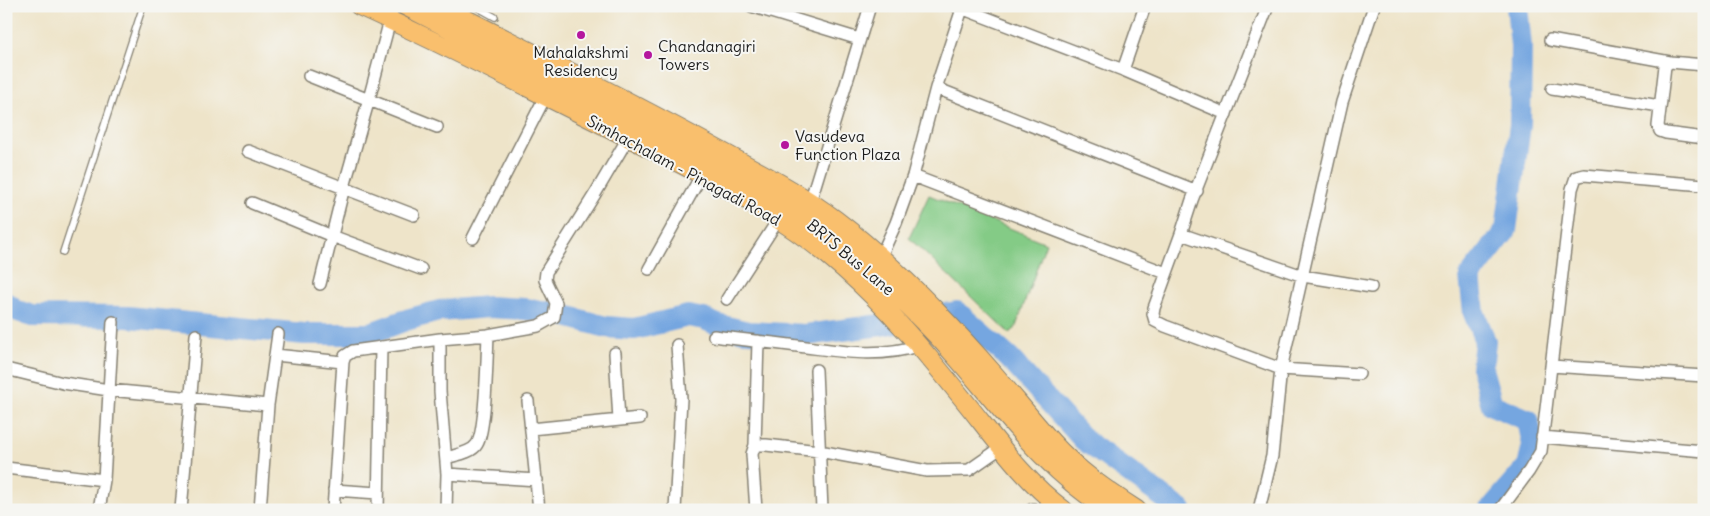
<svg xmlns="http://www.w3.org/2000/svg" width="1710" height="516" font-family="Delius,sans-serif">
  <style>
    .green { fill: #84cb86; stroke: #507451 }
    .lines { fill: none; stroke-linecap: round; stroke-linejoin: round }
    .river { stroke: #74a6e0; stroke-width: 22 }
    .service-casing { stroke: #858072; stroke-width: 8 }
    .minor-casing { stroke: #858072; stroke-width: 14 }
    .primary-casing { stroke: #858072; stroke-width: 20 }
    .path { stroke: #858072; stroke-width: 2.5; stroke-dasharray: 1 4; stroke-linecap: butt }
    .service { stroke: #fff; stroke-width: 5.5 }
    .minor { stroke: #fff; stroke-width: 11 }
    .primary { stroke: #f9bf6d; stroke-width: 18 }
    .poi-dot { fill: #b5179e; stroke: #f6f6f2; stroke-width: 2 }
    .labels { text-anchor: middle; stroke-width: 4; stroke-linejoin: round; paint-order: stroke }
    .poi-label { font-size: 16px; fill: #1c1c1c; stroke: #f6f6f2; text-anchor: start }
    .street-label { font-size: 16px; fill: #1c1c1c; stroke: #f6f6f2 }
  </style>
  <rect width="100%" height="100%" fill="#f6f6f2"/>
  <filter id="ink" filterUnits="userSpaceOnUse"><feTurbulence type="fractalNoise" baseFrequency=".02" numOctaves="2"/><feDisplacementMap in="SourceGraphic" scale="10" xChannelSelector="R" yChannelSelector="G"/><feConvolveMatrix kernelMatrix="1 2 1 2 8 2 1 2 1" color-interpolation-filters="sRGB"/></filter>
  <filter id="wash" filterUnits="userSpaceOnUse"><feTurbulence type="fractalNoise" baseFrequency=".0096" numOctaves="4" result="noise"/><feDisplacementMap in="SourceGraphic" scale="20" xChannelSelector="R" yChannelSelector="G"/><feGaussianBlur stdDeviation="1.12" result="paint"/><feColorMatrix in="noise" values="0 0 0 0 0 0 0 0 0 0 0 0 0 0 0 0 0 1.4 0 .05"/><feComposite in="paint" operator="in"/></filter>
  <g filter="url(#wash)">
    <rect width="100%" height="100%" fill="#eee4c9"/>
    <path class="green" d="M 929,195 L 1046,243 L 1015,329 L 1009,333 L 909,238 Z"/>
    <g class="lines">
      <path class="river" d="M 6,303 L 15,310 L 32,316 L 128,317 L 304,334 L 368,334 L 406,320 L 439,311 L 489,307 L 525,309 L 555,313 L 606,327 L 634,329 L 688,316 L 704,319 L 718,325 L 748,332 L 805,335 L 881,325 L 957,312 L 1009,358 L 1084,440 L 1181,510
        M 1490,510 L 1528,466 L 1533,445 L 1528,420 L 1492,405 L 1482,369 L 1485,341 L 1474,313 L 1470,276 L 1506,230 L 1520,125 L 1521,46 L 1517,6"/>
    </g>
  </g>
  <g filter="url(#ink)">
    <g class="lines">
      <defs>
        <path id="service" d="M 475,6 L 495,17
          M 63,252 L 143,6"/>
        <path id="minor" d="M 751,6 L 859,39
          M 956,6 L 1123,70 L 1226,114
          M 1550,40 L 1670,62
          M 1704,65 L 1670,62 L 1665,66 L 1658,126 L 1660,131 L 1666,133 L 1704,138
          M 1123,70 L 1145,6
          M 309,76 L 437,127
          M 936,88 L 1197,191
          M 1552,89 L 1660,106
          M 248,151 L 414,215
          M 913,176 L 1166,273
          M 810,202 L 870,6
          M 252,203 L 332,236 L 421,269
          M 1181,234 L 1192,200 L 1268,6
          M 473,238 L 545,97
          M 880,258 L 896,223 L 913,176 L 936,88 L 962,9
          M 649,269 L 701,176
          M 320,284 L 344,187 L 369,99 L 390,20
          M 727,299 L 778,220
          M 714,336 C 744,340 775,343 806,347 C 846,352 881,358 920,345
          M 440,339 L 440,391 L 447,474 L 446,510
          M 615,353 L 619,420
          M 275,355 L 343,362
          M 1551,366 L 1704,376
          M 6,369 L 63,383 L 109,390 L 268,405 L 260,510
          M 816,370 L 822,510
          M 1359,374 L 1281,369 L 1165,326 L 1155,321 L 1153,314 L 1154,308 L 1181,234 L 1303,276 L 1371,287
          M 528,401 L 539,510
          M 268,405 L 278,334
          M 531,429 L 640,418
          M 1542,437 L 1704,451
          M 755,445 L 758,341
          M 446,458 C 455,455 472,453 477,444 C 486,430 487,355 488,335
          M 6,468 L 104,480
          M 447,474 L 537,480
          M 334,490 L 378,493
          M 99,510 L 104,480 L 113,322
          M 181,510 L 196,335
          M 333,510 L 343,362 L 345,356 L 353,351 L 440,339 L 488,335 L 538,326 L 554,317 L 556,303 L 545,280 L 546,272 L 595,194 L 628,138
          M 378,510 L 381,347
          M 675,510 L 681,399 L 677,345
          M 756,510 L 752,454 L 755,445 L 766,445 L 819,451 L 927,471 L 969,470 L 1002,447
          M 1031,510 L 1033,509
          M 1259,510 L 1272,456 L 1281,369 L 1342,102 L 1374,6
          M 1500,510 L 1529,471 L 1541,451 L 1572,189 L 1576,177 L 1584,175 L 1704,185"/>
        <path id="primary" d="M 359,6 C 439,42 518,83 597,122 C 682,165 772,205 844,269 C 888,308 926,353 963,399 C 994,437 1024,481 1064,510
          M 405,6 L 709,161 C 744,181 781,200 813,224 C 859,258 900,297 939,338 C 994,397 1039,467 1109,510
          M 440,6 C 530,51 620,96 708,144 C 751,168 797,190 836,220 C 894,264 947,320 995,375 C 1014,397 1032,420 1052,442 C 1076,469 1106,490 1137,510"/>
      </defs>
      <use href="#service" class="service-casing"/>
      <use href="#minor" class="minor-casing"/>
      <use href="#primary" class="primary-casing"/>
      <path class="path" d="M 1150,506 L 1157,510"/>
      <use href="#service" class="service"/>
      <use href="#minor" class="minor"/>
      <use href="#primary" class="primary"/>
    </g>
  </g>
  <g class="poi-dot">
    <circle cx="581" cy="35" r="5"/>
    <circle cx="648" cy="55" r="5"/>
    <circle cx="785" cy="145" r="5"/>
  </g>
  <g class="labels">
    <g class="poi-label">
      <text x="658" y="52">Chandanagiri<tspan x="658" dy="18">Towers</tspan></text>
      <text x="581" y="58" text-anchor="middle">Mahalakshmi<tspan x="581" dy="18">Residency</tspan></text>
      <text x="795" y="142">Vasudeva<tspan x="795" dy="18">Function Plaza</tspan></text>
    </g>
    <g class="street-label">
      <text transform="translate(684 170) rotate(28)" y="6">Simhachalam - Pinagadi Road</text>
      <text transform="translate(851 257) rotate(40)" y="6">BRTS Bus Lane</text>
    </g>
  </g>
  <rect width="1710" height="516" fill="none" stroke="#f6f6f2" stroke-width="25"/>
</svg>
